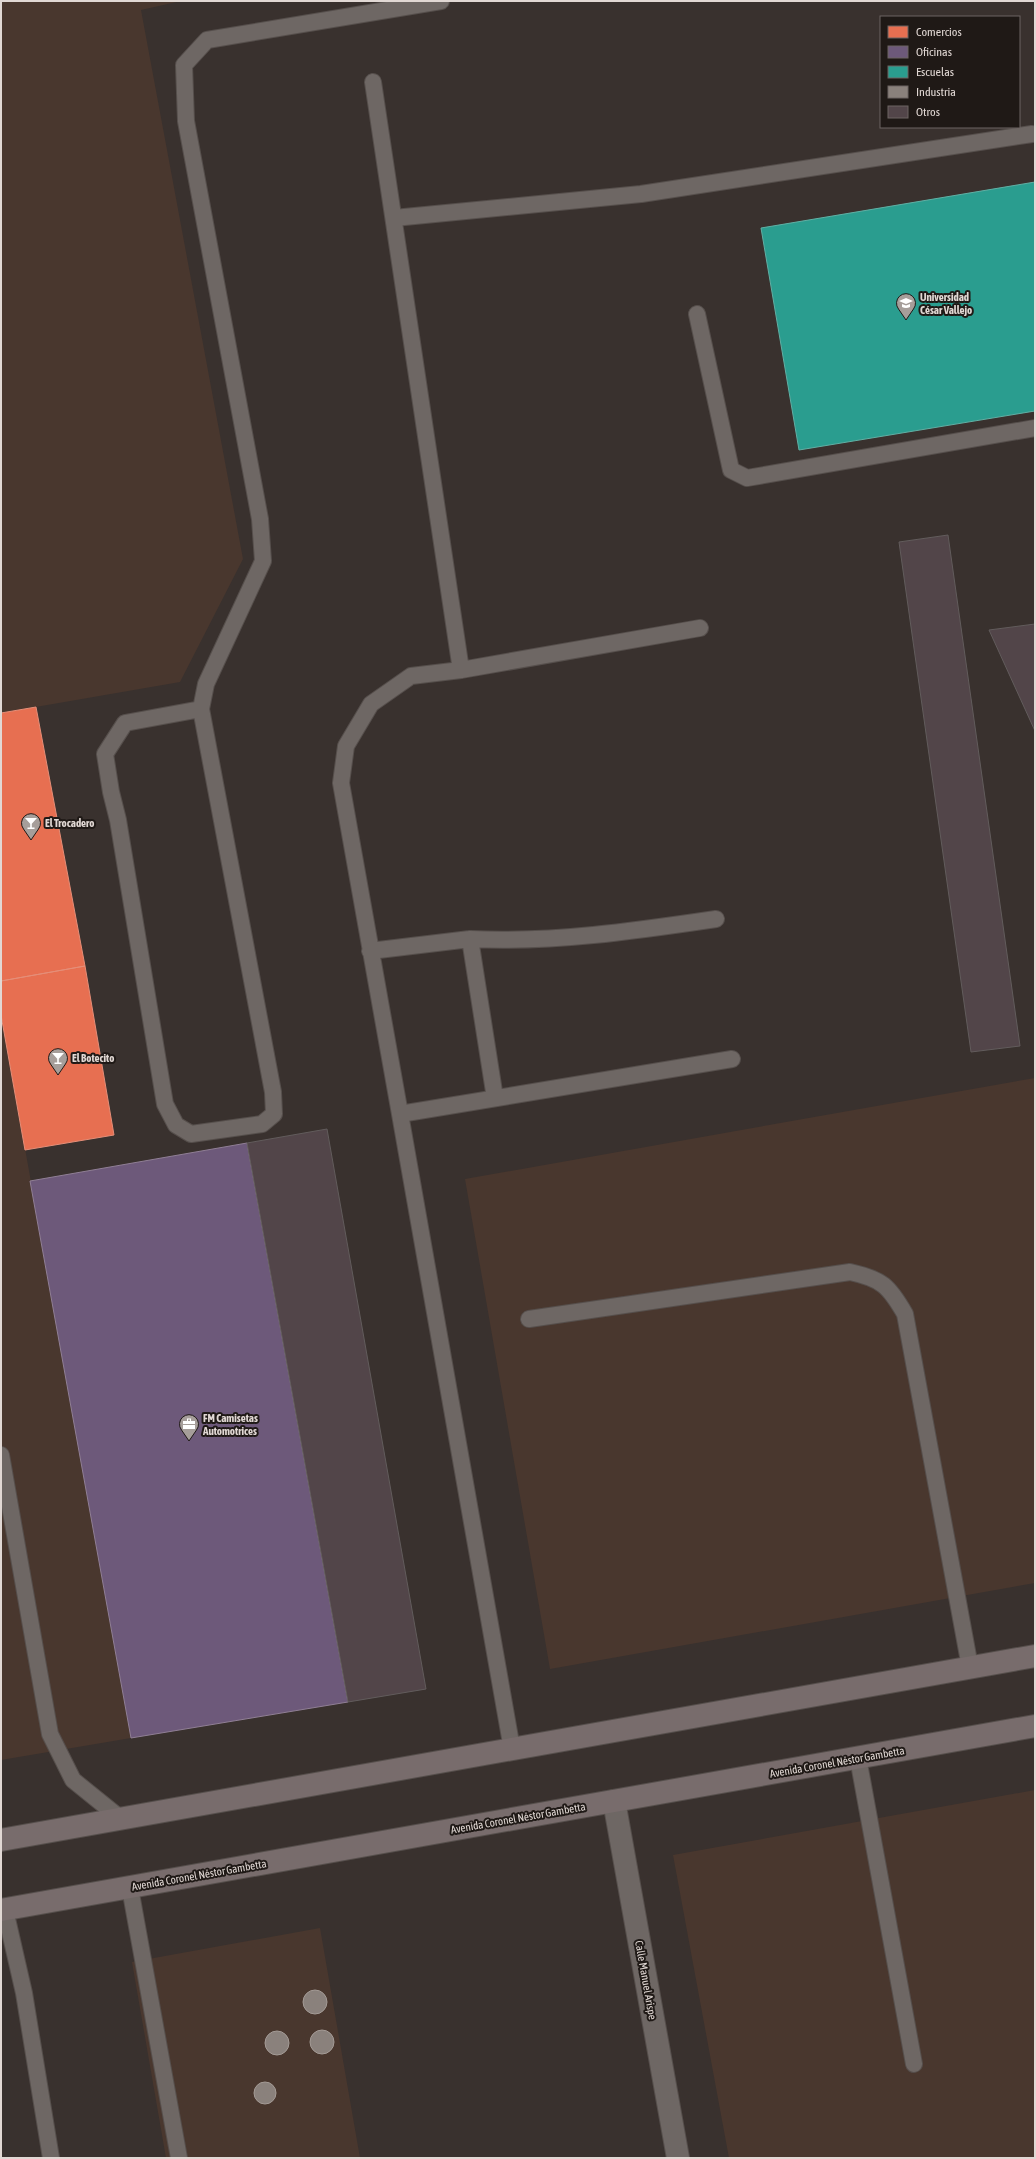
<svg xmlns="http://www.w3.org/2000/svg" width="1036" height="2159" font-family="'Asap Condensed',sans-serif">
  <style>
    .built { fill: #49372e }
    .shops { fill: #e76f51; stroke: #e58e78 }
    .offices { fill: #6d597a; stroke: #907f95 }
    .schools { fill: #2a9d8f; stroke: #61afa4 }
    .industry { fill: #8a817c; stroke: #a49b96 }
    .building { fill: #524549; stroke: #625c5c }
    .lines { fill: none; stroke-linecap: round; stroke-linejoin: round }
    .lane-casing { stroke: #564f4c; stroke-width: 18 }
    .street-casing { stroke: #564f4c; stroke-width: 24 }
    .primary-casing { stroke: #564f4c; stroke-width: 24 }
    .lane { stroke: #6e6764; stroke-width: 16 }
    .street { stroke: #6e6764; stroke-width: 22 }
    .primary { stroke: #786c6c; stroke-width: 22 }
    .labels { text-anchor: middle; stroke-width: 4; stroke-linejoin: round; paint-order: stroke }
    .poi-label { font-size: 11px; font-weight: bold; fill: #e1d8d4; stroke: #1f1916; text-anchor: start }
    .street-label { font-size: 11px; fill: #e1d8d4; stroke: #1f1916 }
  </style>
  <rect width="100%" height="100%" fill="#39312e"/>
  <path class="built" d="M 1,1 L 181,1 L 141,10 L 243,559 L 180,682 L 1,713 Z
    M 1,1015 L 131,1738 L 1,1760 Z
    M 1035,1078 L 1035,1583 L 550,1669 L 465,1179 Z
    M 1035,1790 L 1035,2158 L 729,2158 L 673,1855 Z
    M 320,1928 L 360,2158 L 166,2158 L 132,1962 Z"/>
  <path class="shops" d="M 36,707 L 85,966 L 1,981 L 1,713 Z
    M 85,966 L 114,1135 L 25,1150 L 1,1015 L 1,981 Z"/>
  <path class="offices" d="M 247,1143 L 348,1702 L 131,1738 L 30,1181 Z"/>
  <path class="schools" d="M 1035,182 L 1035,411 L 799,450 L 761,228 Z"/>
  <path class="industry" d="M303 2002a12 12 0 1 1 24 0a12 12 0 1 1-24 0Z
    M310 2042a12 12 0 1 1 24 0a12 12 0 1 1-24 0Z
    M265 2043a12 12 0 1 1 24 0a12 12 0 1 1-24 0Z
    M254 2093a11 11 0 1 1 22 0a11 11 0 1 1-22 0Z"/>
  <path class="building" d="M 948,535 L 1020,1046 L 971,1052 L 899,542 Z
    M 1035,624 L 1035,731 L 989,630 Z
    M 327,1129 L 426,1689 L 348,1702 L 247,1143 Z"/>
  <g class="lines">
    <defs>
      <path id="lane" d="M 373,82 L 461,670
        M 394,218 L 641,194 L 1032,134
        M 697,314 L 731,470 L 747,478 L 1035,428
        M 201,709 L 125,723 L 105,754 L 111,792 L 118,820 L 165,1104 L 176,1125 L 191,1134 L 262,1124 L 274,1114 L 273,1092 L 201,709 L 206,684 L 263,561 L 260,519 L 186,121 L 184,65 L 207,40 L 441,1
        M 370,951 L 470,939
        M 495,1098 L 470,939 C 552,943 635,931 716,919
        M 400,1114 L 341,783 L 346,746 L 371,704 L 411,676 L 461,670 L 700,628
        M 529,1319 L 850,1272 C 882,1279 889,1286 905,1314 L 970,1667
        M 1,1455 L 50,1734 L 73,1780 L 120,1818
        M 512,1749 L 400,1114 L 732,1059
        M 858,1758 L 914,2064
        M 130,1888 L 179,2158
        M 5,1910 L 24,1993 L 51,2158"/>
      <path id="street" d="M 614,1801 L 678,2158"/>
      <path id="primary" d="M 1,1840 L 1035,1656
        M 1,1910 L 1035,1726"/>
    </defs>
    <use href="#lane" class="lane-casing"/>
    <use href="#street" class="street-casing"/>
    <use href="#primary" class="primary-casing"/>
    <use href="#lane" class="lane"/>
    <use href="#street" class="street"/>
    <use href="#primary" class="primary"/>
  </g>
  <defs>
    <symbol id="university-pin" viewBox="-11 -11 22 30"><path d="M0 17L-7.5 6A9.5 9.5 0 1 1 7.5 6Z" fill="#a69e9a" stroke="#1f1916"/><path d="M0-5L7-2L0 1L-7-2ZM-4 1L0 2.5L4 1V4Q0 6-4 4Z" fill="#fff"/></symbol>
    <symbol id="bar-pin" viewBox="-11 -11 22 30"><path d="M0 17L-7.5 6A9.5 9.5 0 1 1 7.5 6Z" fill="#a69e9a" stroke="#1f1916"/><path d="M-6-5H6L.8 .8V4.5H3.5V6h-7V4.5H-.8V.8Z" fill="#fff"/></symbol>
    <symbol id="office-pin" viewBox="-11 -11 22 30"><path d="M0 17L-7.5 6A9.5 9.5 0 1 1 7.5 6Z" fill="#a69e9a" stroke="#1f1916"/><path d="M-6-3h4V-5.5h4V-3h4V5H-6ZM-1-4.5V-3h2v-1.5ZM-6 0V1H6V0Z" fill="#fff"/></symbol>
  </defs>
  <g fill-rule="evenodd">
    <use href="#university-pin" x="895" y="292" width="22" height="30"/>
    <use href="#bar-pin" x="20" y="812" width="22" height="30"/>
    <use href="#bar-pin" x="47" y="1047" width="22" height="30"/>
    <use href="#office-pin" x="178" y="1413" width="22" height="30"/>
  </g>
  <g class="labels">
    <g class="poi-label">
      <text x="920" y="301">Universidad<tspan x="920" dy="13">César Vallejo</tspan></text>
      <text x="45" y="827">El Trocadero</text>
      <text x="72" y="1062">El Botecito</text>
      <text x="203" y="1422">FM Camisetas<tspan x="203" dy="13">Automotrices</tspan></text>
    </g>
    <g class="street-label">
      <text transform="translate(837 1762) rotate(-10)" y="4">Avenida Coronel Néstor Gambetta</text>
      <text transform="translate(518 1818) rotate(-10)" y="4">Avenida Coronel Néstor Gambetta</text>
      <text transform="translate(199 1875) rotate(-10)" y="4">Avenida Coronel Néstor Gambetta</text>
      <text transform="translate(646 1980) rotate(80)" y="4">Calle Manuel Arispe</text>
    </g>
  </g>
  <rect width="1036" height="2159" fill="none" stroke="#e1d8d4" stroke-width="4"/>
  <rect x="880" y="16" width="140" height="112" fill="#1f1916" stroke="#6d6562"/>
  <rect x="888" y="26" width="20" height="12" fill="#e76f51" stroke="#6d6562"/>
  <text x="916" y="36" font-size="12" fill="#e1d8d4">Comercios</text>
  <rect x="888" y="46" width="20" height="12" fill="#6d597a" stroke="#6d6562"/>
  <text x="916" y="56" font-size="12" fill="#e1d8d4">Oficinas</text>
  <rect x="888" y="66" width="20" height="12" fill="#2a9d8f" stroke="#6d6562"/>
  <text x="916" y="76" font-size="12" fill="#e1d8d4">Escuelas</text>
  <rect x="888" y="86" width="20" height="12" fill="#8a817c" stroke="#6d6562"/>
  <text x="916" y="96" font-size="12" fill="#e1d8d4">Industria</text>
  <rect x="888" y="106" width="20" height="12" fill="#524549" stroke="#6d6562"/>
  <text x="916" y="116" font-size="12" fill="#e1d8d4">Otros</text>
</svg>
